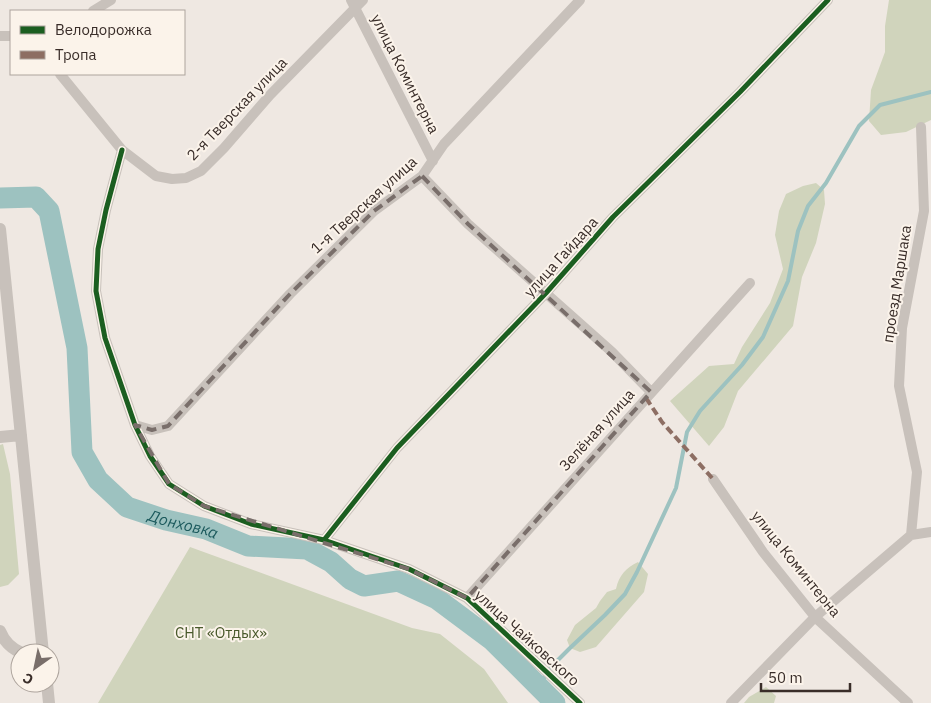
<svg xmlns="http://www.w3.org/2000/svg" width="931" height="703" font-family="'IBM Plex Sans',sans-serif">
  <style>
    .green { fill: #d0d4bc }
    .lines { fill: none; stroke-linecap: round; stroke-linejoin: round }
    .stream { stroke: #9dc2c0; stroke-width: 4 }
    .river { stroke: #9dc2c0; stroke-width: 21 }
    .minor { stroke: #c8c1bb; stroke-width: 10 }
    .tertiary { stroke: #c8c1bb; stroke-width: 12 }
    .quiet { stroke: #8d6e63; stroke-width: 4; stroke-dasharray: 8 4; stroke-linecap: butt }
    .cycleway-casing { stroke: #fbf3ea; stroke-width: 8 }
    .cycleway { stroke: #1b5e20; stroke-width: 5 }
    .marked { fill: none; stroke: #796e6a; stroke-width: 4; stroke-dasharray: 10 6; stroke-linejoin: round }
    .labels { text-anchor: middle; stroke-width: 4; stroke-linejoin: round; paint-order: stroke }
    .street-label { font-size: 15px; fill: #392d29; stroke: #fbf3ea }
    .park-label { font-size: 15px; fill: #49592b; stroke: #fbf3ea }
    .water-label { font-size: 16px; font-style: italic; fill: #1c5a5d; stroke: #fbf3ea }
  </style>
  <rect width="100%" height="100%" fill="#efe8e2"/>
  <path class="green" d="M 889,0 L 931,0 L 931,120 L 906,132 L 881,135 L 869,121 L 871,90 L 885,52 L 885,26 Z
    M 816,183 L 824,190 L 825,204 L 816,243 L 802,277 L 793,326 L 738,391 L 724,427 L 709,446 L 670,401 L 709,366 L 734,364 L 742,347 L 770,303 L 783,269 L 775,235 L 779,211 L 786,194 L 803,186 Z
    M 3,444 L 10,474 L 19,574 L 8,585 L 0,587 L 0,445 Z
    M 190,547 L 412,628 L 440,634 L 484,669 L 508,703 L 98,703 Z
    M 638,562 L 648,574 L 644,592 L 596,647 L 580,652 L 570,648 L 567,640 L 575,625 L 596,608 L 600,601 L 607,592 L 616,589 C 619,575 626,568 638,562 Z
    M 766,687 L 776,696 L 774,703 L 744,703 L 749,697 Z"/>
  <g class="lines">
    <path class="stream" d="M 552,699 L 543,681 L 546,672 L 570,648 L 605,615 L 625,594 L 637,572 L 676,488 L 687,432 L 700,411 L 742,365 L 763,337 L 788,281 L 798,231 L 808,206 L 826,183 L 859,126 L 880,105 L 931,92"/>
    <path class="river" id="s1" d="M 0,198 L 36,197 L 49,211 L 77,348 L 82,452 L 98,480 L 127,507 L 166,520 L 206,529 L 248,546 L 307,549 L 331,562 L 350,579 L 364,586 L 398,581 L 437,599 L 492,640 L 555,703"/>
    <path class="minor" d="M 351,0 L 433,161
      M 93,11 L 111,0
      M 0,36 L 11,36
      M 60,74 L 122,150 L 156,176 L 172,179 L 186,178 L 201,171 L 224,148 L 270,95 L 363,0
      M 122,150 L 106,210 L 98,249 L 96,291 L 105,338 L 135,425 L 150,456 L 169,484 L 204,506 L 251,524 L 324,540 L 409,569 L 467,598 L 580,703
      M 422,176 L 468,224 L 612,352 L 651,392
      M 135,425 L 152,430 L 168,426 L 290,294 L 374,211 L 422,176 L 444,144 L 580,0
      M 713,479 L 763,552 L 815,617 L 908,703
      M 911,535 L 917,472 L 899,386 L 902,328 L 924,211 L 921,127
      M 324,540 L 397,448 L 546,293 L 613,217 L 740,92 L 828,0
      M 467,598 L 750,283
      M 731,703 L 815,617 L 911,535 L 931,532"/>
    <path class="tertiary" d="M 0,229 L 43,653
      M 0,437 L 21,435
      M 0,631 C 4,641 12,649 22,653
      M 47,683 L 49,703"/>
    <path class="quiet" d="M 646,398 L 662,422 L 713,479"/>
    <defs>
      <path id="cycleway" d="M 122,150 L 106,210 L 98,249 L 96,291 L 105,338 L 135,425 L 150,456 L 169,484 L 204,506 L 251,524 L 324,540 L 409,569 L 467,598 L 580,703
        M 324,540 L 397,448 L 546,293 L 613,217 L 740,92 L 828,0"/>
    </defs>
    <use href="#cycleway" class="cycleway-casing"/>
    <use href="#cycleway" class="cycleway"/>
  </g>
  <path class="marked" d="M 422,176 L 468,224 L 651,392 L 467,598 L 409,569 L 204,506 L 169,484 L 135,425 L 152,430 L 168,426 L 290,294 L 374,211 Z"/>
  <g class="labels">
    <g class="street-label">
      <text transform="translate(405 74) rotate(63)" y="5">улица Коминтерна</text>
      <text transform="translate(237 109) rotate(-46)" y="5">2-я Тверская улица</text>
      <text transform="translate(364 205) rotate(-42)" y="5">1-я Тверская улица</text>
      <text transform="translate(561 257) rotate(-48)" y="5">улица Гайдара</text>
      <text transform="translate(897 284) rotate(-81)" y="5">проезд Маршака</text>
      <text transform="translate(597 430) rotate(-48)" y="5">Зелёная улица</text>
      <text transform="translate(796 564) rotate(51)" y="5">улица Коминтерна</text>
      <text transform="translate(527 638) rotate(42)" y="5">улица Чайковского</text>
    </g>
    <g class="park-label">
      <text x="221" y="638">СНТ «Отдых»</text>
    </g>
    <g class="water-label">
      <text dy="6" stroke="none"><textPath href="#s1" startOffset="430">Донховка</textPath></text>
    </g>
  </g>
  <rect x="10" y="10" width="175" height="65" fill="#fbf3ea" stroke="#ada49d"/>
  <rect x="20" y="26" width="25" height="8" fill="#1b5e20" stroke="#ada49d"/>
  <text x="55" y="35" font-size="15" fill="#392d29">Велодорожка</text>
  <rect x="20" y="51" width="25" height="8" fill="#8d6e63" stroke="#ada49d"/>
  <text x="55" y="60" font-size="15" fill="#392d29">Тропа</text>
  <g transform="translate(35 668) rotate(213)"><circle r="24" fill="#fbf3ea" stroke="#ada49d"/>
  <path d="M0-4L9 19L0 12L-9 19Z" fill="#796e6a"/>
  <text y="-8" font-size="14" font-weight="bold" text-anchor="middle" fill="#392d29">С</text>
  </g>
  <path d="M761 683v8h89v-8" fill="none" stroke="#392d29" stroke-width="2.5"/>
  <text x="768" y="683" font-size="15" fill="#392d29" stroke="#fbf3ea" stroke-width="4" paint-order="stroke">50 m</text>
</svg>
